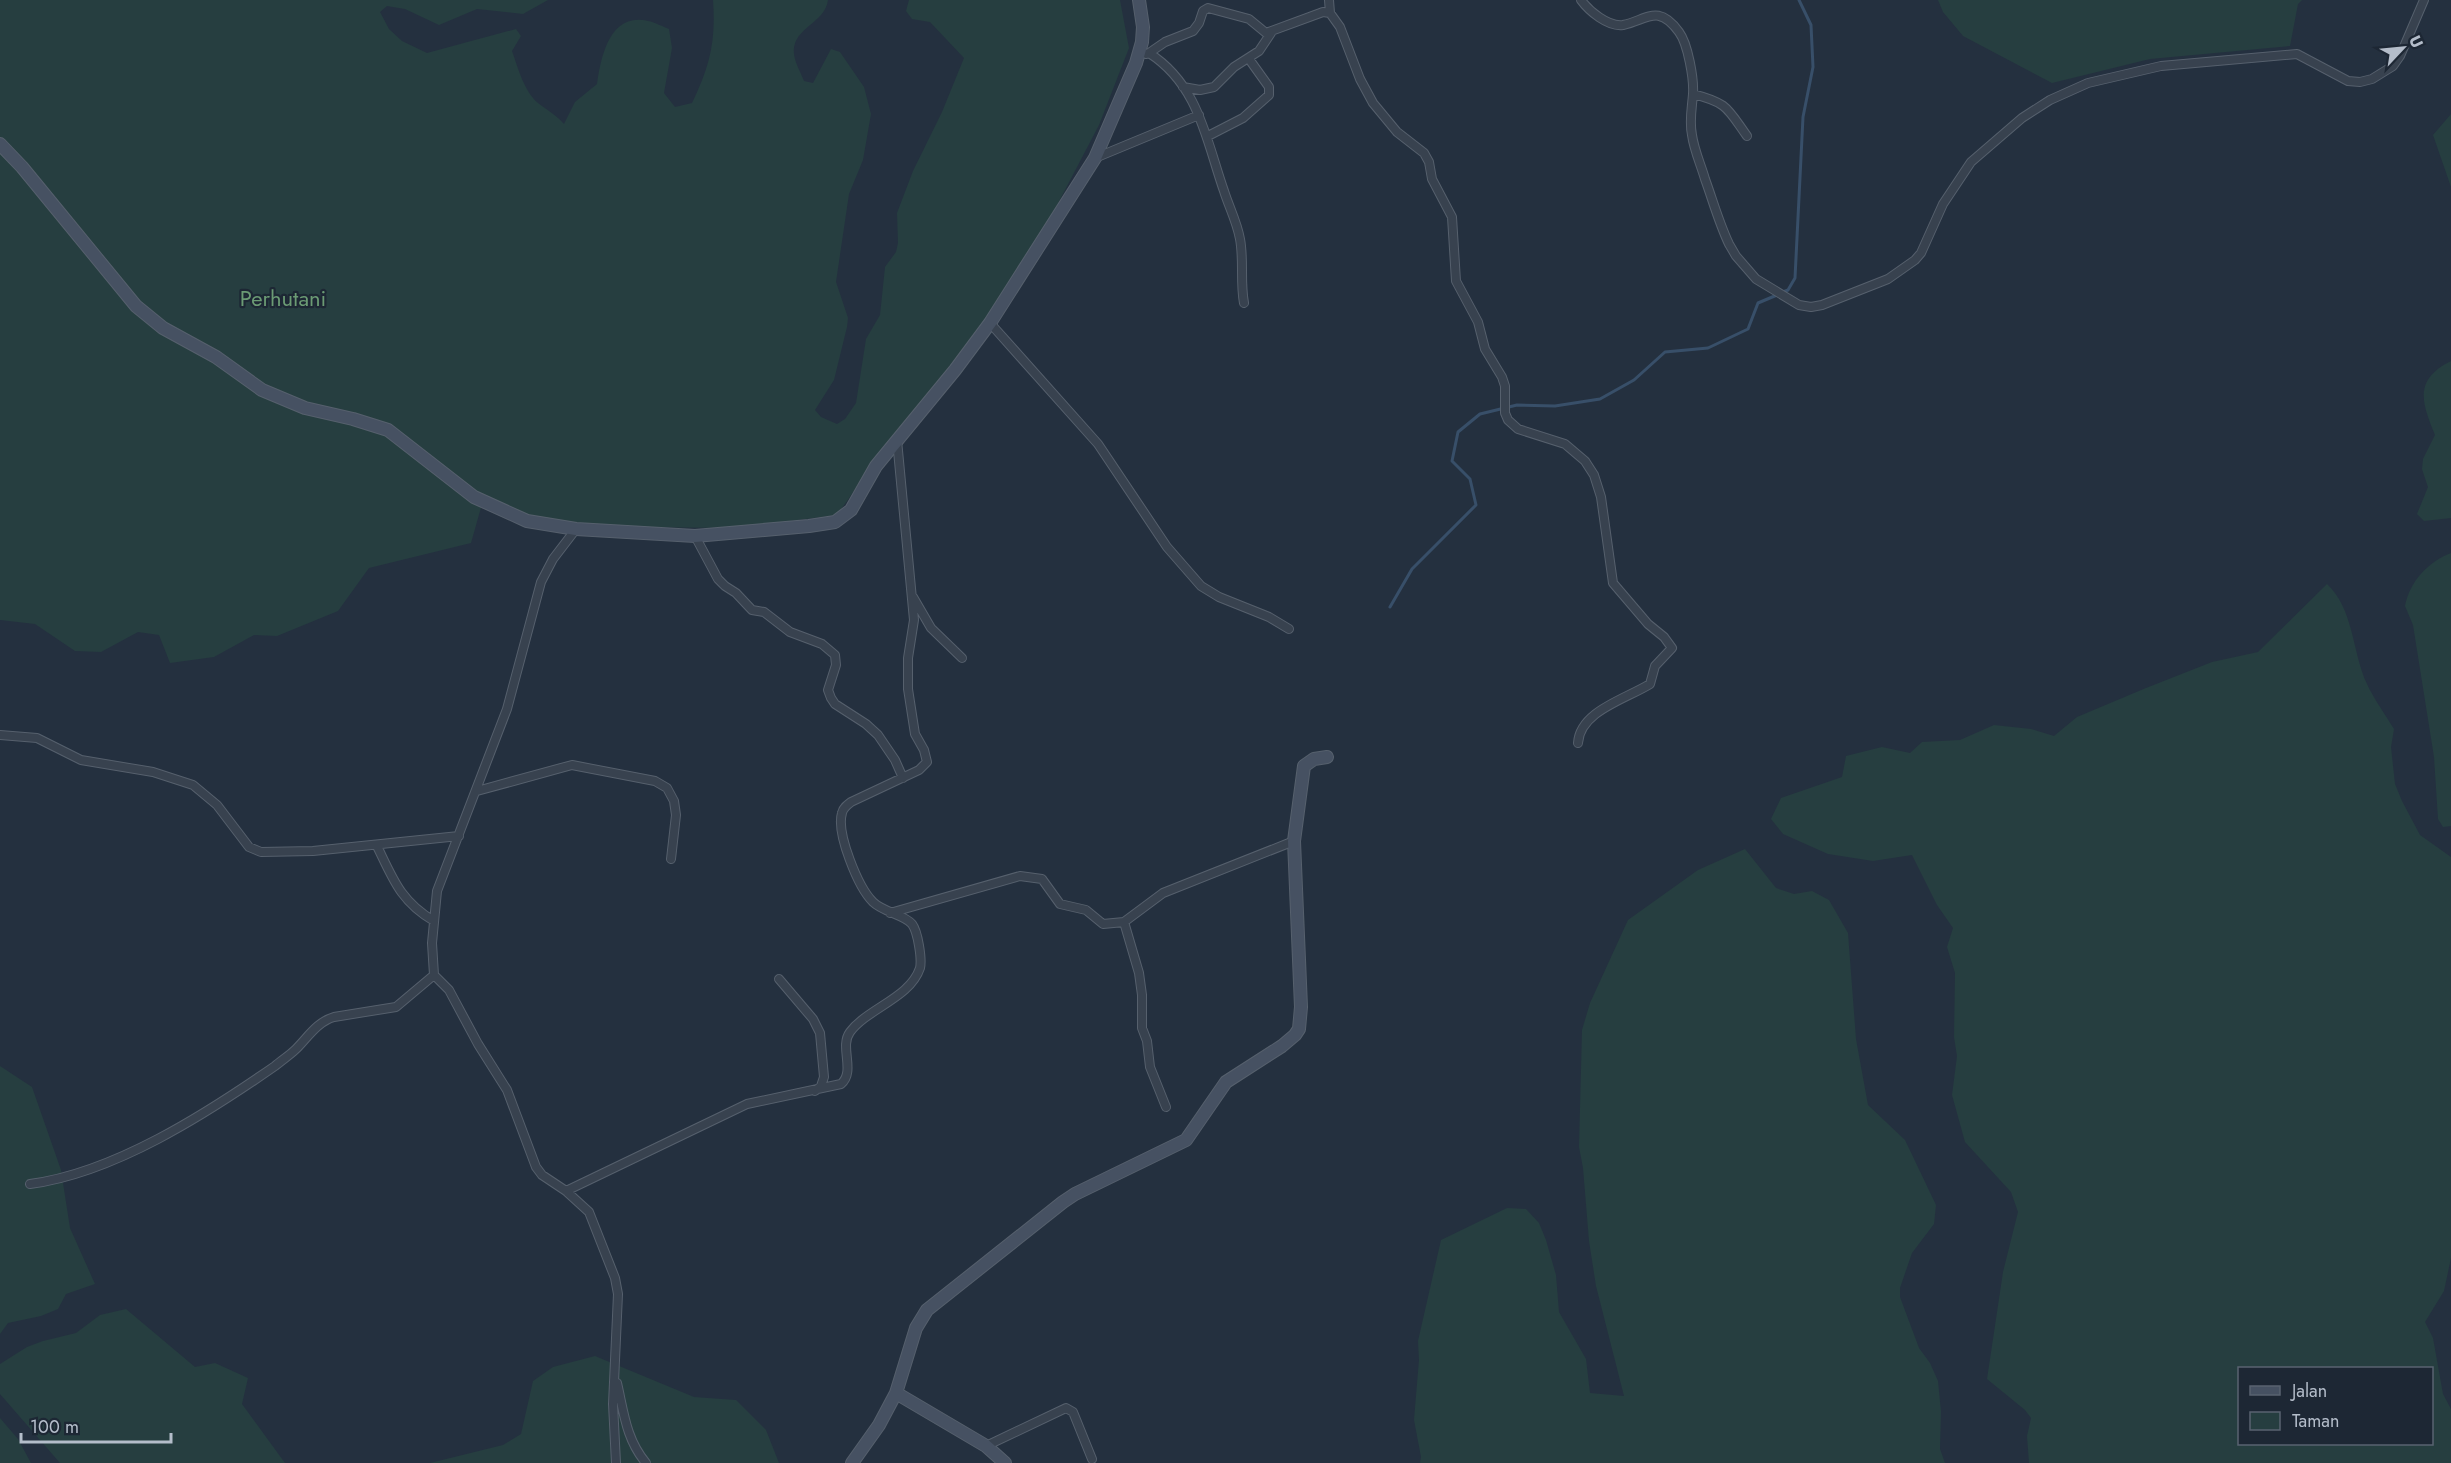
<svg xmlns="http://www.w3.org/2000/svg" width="2451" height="1463" font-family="Jost,sans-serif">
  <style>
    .green { fill: #263e40; fill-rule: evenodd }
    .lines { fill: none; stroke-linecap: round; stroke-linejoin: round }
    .stream { stroke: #384f69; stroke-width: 3 }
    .street-casing { stroke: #56606d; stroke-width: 10 }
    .secondary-casing { stroke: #56606d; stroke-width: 14 }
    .street { stroke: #38424f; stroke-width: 8 }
    .secondary { stroke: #465162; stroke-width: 12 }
    .labels { text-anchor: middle; stroke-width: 4.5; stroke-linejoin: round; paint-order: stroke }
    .park-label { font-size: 22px; fill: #6b9b74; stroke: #1d2734 }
  </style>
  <rect width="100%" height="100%" fill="#24303f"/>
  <path class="green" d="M 0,0 L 548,0 L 523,14 L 477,9 L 439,25 L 405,9 L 387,6 L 380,12 L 389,29 L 402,41 L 427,53 L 516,29 L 521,36 L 512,51 C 518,68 524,91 538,103 C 548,111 554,113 564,124 L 575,102 L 597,84 C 601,56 610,12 648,21 C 655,22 663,27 669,29 L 672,48 L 664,93 L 675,107 L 692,103 C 710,66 716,41 713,0 L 828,0 C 825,24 791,28 794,54 C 795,63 801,73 804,81 L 813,83 L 831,49 L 840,52 L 864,87 L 871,114 L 863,160 L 849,194 L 836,282 L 848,318 L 847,327 L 834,380 L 815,410 L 821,417 L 837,424 L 845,419 L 856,403 L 866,339 L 880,315 L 885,267 L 896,252 L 898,243 L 897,213 L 913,171 L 942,112 L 964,58 L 930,22 L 912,19 L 906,11 L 909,0 L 1120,0 L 1129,48 L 1099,125 L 1055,209 L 992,312 L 881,453 L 837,515 L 734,528 L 628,527 L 530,518 L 484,497 L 471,543 L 369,568 L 338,611 L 277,636 L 254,635 L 214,657 L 170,663 L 159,635 L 138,632 L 101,652 L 75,651 L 35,624 L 0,620 Z
    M 1938,0 L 2302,0 L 2298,4 L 2290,46 L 2150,59 L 2052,83 L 1963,36 L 1943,12 Z
    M 2451,114 L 2451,187 L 2433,135 Z
    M 2451,361 L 2451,518 L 2424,521 L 2417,514 L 2428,487 L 2422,469 L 2423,459 L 2435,435 C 2422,403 2413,380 2451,361 Z
    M 2451,553 L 2451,826 L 2443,827 L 2438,819 L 2434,757 L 2413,625 L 2405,606 C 2410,581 2428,562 2451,553 Z
    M 2327,584 C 2354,609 2352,652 2367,684 C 2374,699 2385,714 2394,729 L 2391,747 L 2395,784 L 2402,801 L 2420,835 L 2451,857 L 2451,1258 L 2444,1291 L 2425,1322 L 2433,1338 L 2443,1394 L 2451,1409 L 2451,1463 L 2029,1463 L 2027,1436 L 2031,1418 L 2025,1410 L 1987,1379 L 2003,1272 L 2018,1212 L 2011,1192 L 1965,1142 L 1952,1095 L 1957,1056 L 1954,1037 L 1955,973 L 1947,947 L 1953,928 L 1937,905 L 1912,855 L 1873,861 L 1828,854 L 1783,834 L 1771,819 L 1781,798 L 1842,777 L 1846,756 L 1882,747 L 1910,753 L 1922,742 L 1960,740 L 1994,725 L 2031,729 L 2054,736 L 2077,717 L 2146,688 L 2212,662 L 2258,652 ZM 2240,1368 L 2432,1368 L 2432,1444 L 2240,1444 Z
    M 1745,849 L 1776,888 L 1794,894 L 1812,891 L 1829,900 L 1848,933 L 1856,1039 L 1868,1105 L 1905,1140 L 1936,1205 L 1934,1224 L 1912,1253 L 1900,1288 L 1900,1297 L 1919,1348 L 1930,1363 L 1938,1381 L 1941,1412 L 1940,1449 L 1945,1463 L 1420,1463 L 1421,1457 L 1414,1420 L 1419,1360 L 1418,1341 L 1441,1240 L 1507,1208 L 1526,1209 L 1539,1223 L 1546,1240 L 1556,1275 L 1559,1312 L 1586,1359 L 1590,1393 L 1624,1396 L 1596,1286 L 1589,1241 L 1583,1168 L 1579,1147 L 1582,1030 L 1590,1003 L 1628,920 L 1698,870 Z
    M 0,1066 L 32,1087 L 61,1170 L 70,1228 L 95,1284 L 66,1294 L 58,1309 L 41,1316 L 8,1323 L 0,1334 Z
    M 126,1309 L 195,1367 L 215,1363 L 248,1378 L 242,1404 L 285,1463 L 60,1463 L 0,1394 L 0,1364 L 27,1347 L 43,1341 L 76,1333 L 100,1315 Z
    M 595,1356 L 694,1397 L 736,1400 L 766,1430 L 779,1463 L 430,1463 L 503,1445 L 521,1434 L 533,1381 L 553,1367 Z
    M 0,1418 L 18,1439 L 31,1463 L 0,1463 Z"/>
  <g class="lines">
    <path class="stream" d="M 1783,292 L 1788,290 L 1795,278 L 1803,117 L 1813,67 L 1811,25 L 1799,0
      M 1390,607 L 1412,569 L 1476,505 L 1470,479 L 1452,461 L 1458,432 L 1480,414 L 1517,405 L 1555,406 L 1600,399 L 1634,380 L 1665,352 L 1708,348 L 1748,329 L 1758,303 L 1777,295"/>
    <defs>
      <path id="street" d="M 1329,0 L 1330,13
        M 1581,0 C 1589,11 1608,27 1623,25 C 1647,20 1658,3 1679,32 C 1688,44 1694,79 1693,94 C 1692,108 1689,121 1692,135 C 1694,150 1701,165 1705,179 C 1713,201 1719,223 1729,244 L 1736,256 L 1756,279 L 1799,305 L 1811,307 L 1822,305 L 1888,279 L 1915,260 L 1921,253 L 1943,204 L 1971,162 L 2022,118 L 2050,100 L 2088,83 L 2161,66 L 2297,54 L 2348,81 L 2360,82 L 2372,79 L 2393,66 L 2400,56 L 2424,0
        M 1149,53 L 1165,42 L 1193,31 L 1199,23 L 1203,11 L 1208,8 L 1249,19 L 1266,33 L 1323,12 L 1330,13 L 1340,27 L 1360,79 L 1373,103 L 1397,132 L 1424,153 L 1429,162 L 1432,179 L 1452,217 L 1456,281 L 1478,322 L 1485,349 L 1502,377 L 1505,386 L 1505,413 L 1508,420 L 1518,429 L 1565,444 L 1585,461 L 1594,475 L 1601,497 L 1613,583 L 1648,624 L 1664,637 L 1672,648 L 1655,666 L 1650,684 C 1626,699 1580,711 1578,743
        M 1146,54 L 1149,53 C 1199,85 1206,140 1224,191 C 1229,207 1237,222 1240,239 C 1244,260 1240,281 1244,303
        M 1183,87 L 1200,90 L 1214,87 L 1234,67 L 1259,51 L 1271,33
        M 1693,94 C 1728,103 1727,108 1747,136
        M 1208,136 L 1243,118 L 1269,95 L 1269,87 L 1249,59
        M 1095,158 L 1199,115
        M 990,323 L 1098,444 L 1167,547 L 1201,586 L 1219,597 L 1269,617 L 1289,629
        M 576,529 L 553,559 L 541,582 L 507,709 L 437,891 L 432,943 L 434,975 L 449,990 L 478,1044 L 507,1090 L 536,1167 L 542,1175 L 566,1191 L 589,1212 L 615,1278 L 618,1294 L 613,1404 L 616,1463
        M 695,536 L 718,579 L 725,586 L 736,593 L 752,610 L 764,612 L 790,632 L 822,644 L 835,655 L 836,665 L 828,690 L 831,698 L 835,704 L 866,724 L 878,735 L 895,760 L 903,778
        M 913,597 L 931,628 L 962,658
        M 0,735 L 37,738 L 81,760 L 153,772 L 193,785 L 217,805 L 249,847 L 261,852 L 313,851 L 459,836
        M 477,791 L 572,765 L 655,781 L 667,788 L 674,801 L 676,815 L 671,859
        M 377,846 C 393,879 401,902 434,921
        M 890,913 L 1020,876 L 1042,879 L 1060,904 L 1086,910 L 1103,924 L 1124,922 L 1163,893 L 1294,841
        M 1124,922 L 1139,973 L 1142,995 L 1142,1028 L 1147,1041 L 1150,1067 L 1166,1107
        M 779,979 L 813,1019 L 820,1033 L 824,1077 L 821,1086 L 815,1091
        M 30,1184 C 114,1173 206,1114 275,1066 C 282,1060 290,1055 296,1049 C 308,1037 317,1022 334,1017 L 396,1007 L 434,975
        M 566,1191 L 747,1104 L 841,1084 C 856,1071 839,1047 850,1032 C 868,1008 910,998 920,968 C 922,959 918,932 912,924 C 905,915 883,912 873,902 C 858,887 836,833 842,813 C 843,808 847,805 851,802 L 919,770 L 927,762 L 924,750 L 915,734 L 908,689 L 908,658 L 914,620 L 897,440
        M 617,1383 C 624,1413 626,1439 646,1463
        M 986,1446 L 1066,1408 L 1073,1412 L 1092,1459"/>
      <path id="secondary" d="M 0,144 L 22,167 L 136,306 L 163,328 L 216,357 L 262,390 L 305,408 L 353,419 L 388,430 L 474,497 L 527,521 L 576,529 L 695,536 L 809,526 L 835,522 L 851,510 L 876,466 L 955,370 L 990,323 L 1095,158 L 1136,63 L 1142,42 L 1143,27 L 1139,0
        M 852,1463 L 879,1425 L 896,1393
        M 1005,1463 L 986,1446 L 896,1393 L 916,1328 L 927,1310 L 1063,1202 L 1075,1194 L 1186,1140 L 1226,1082 L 1282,1046 L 1295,1035 L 1299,1029 L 1301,1007 L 1294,841 L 1304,766 L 1314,759 L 1327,757"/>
    </defs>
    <use href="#street" class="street-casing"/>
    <use href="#secondary" class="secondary-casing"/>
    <use href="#street" class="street"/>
    <use href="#secondary" class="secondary"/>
  </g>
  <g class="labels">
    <g class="park-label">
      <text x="283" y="306">Perhutani</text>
    </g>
  </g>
  <rect x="2238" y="1367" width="195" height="78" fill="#1d2734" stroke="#596370" stroke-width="1.5"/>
  <rect x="2250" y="1386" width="30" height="9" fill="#465162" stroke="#596370" stroke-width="1.5"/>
  <text x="2292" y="1397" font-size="18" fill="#b4bdca">Jalan</text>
  <rect x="2250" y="1412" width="30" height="18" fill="#263e40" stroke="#596370" stroke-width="1.5"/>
  <text x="2292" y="1427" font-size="18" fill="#b4bdca">Taman</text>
  <g transform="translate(2403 48) rotate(64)" stroke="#1d2734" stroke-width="4.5" paint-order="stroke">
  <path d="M0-4.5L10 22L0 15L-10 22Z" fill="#b4bdca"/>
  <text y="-9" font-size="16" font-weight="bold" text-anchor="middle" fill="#b4bdca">U</text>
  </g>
  <path d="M21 1433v9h150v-9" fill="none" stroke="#b4bdca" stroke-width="3"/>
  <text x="30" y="1433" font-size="18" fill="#b4bdca" stroke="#1d2734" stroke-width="4.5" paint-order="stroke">100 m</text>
</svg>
